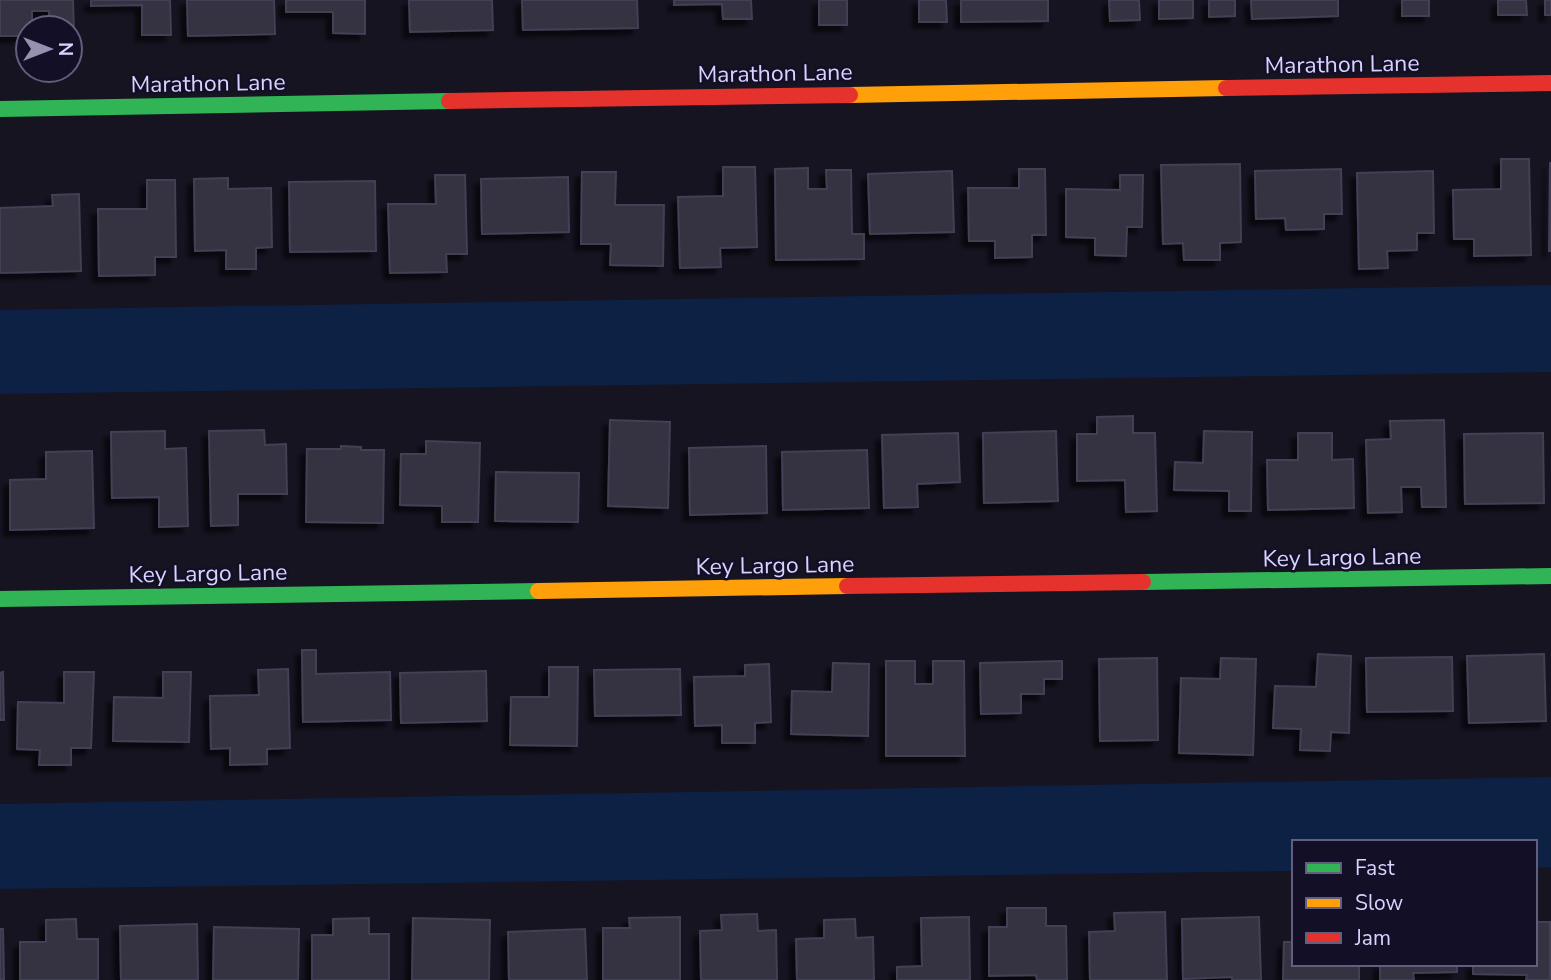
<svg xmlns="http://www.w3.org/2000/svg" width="1551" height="980" font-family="'Nunito Sans',sans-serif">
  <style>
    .water { fill: #0d2144 }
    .building { fill: #343243; stroke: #433f54; stroke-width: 2; filter: url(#shadow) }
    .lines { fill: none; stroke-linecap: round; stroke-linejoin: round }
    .fast { stroke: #30b455; stroke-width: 16 }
    .slow { stroke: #ff9f0a; stroke-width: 16 }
    .jam { stroke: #e5322d; stroke-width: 16 }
    .labels { text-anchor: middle; stroke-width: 5; stroke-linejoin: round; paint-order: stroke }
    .street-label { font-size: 23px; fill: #d9d4ff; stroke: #130f26 }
  </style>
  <defs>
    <filter id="shadow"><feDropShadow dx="-6" dy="6" stdDeviation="2" flood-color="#0009"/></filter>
  </defs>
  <rect width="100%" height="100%" fill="#161421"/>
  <path class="water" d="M 1551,285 L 1551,372 L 0,394 L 0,310 Z
    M 1551,777 L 1551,867 L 1535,868 L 1535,842 L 1294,842 L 1294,871 L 0,889 L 0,804 Z"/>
  <path class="building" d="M 0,0 L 73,0 L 74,34 L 70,34 L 70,28 L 49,28 L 49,11 L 32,11 L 32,28 L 28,28 L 28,36 L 0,36 Z
    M 91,0 L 170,0 L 171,35 L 142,35 L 142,5 L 91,6 Z
    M 187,0 L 274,0 L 275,34 L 188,36 Z
    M 286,0 L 365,0 L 365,34 L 333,33 L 333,12 L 286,12 Z
    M 409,0 L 492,0 L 493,30 L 410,32 Z
    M 522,0 L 637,0 L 638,28 L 523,30 Z
    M 674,0 L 751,0 L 752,19 L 723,19 L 722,4 L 674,5 Z
    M 819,0 L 847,0 L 847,25 L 819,25 Z
    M 919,0 L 946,0 L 947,22 L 919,22 Z
    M 961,0 L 1048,0 L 1048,21 L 961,22 Z
    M 1109,0 L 1139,0 L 1140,20 L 1110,21 Z
    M 1159,0 L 1193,0 L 1193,18 L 1159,19 Z
    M 1209,0 L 1235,0 L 1235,16 L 1209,17 Z
    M 1251,0 L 1338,0 L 1338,16 L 1252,19 Z
    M 1402,0 L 1429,0 L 1429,16 L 1402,16 Z
    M 1498,0 L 1526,0 L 1527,15 L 1498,15 Z
    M 1545,0 L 1551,0 L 1551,15 L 1545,15 Z
    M 1501,159 L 1529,159 L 1531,255 L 1474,256 L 1474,239 L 1454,239 L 1453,190 L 1501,189 Z
    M 1550,162 L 1551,251 L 1549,251 Z
    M 1240,164 L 1241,242 L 1220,243 L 1220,260 L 1184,260 L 1183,243 L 1163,244 L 1161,165 Z
    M 723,167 L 755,167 L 757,247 L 720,248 L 721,267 L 680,268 L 678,197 L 723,196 Z
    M 808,168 L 808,189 L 827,189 L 826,170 L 851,170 L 852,234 L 864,234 L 864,259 L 776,260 L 775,169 Z
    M 1019,169 L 1045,169 L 1046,235 L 1032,235 L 1032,257 L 995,258 L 995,241 L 969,241 L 968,188 L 1019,188 Z
    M 1341,169 L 1342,214 L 1324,214 L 1324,229 L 1286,230 L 1285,218 L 1256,219 L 1255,171 Z
    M 952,171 L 954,232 L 870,234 L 868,174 Z
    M 1433,171 L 1434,233 L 1417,233 L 1417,250 L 1387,251 L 1388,268 L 1359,269 L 1357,173 Z
    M 582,172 L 616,172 L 615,205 L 664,205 L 663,266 L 610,265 L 611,244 L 581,244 Z
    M 435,175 L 465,175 L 467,254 L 446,254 L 447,272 L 390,273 L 388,204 L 436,204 Z
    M 1120,175 L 1143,175 L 1142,227 L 1127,227 L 1126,256 L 1095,255 L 1095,238 L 1066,237 L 1066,189 L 1120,190 Z
    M 568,177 L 569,232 L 482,234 L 481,179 Z
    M 228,178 L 228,189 L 271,188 L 272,247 L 256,248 L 256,269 L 226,269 L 226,250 L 195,251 L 194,179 Z
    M 147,180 L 175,180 L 176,257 L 155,257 L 155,275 L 99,276 L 98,209 L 147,209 Z
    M 375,181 L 376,251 L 290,252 L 289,182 Z
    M 79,194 L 81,271 L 0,273 L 0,208 L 53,206 L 52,195 Z
    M 1133,416 L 1133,433 L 1155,433 L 1157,511 L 1126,512 L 1125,480 L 1077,481 L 1077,434 L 1097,434 L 1097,417 Z
    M 610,420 L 670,422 L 668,508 L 608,506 Z
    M 1444,420 L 1446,507 L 1422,507 L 1421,487 L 1401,487 L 1402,512 L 1368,513 L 1366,440 L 1391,439 L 1390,421 Z
    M 264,430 L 265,445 L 286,444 L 287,494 L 238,494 L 238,525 L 211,526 L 209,431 Z
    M 165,431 L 165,449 L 186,448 L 188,526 L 159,527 L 159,497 L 112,498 L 111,432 Z
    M 1056,431 L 1058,501 L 984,503 L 983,433 Z
    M 1204,431 L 1252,432 L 1251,511 L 1229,511 L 1229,491 L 1174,490 L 1175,462 L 1203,463 Z
    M 958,433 L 960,482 L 917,484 L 918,507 L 884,508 L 882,435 Z
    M 1298,433 L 1332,433 L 1332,460 L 1353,459 L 1354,508 L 1268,510 L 1267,460 L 1298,460 Z
    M 1543,433 L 1544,503 L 1465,504 L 1464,434 Z
    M 426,441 L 480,443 L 478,522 L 442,522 L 442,506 L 400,505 L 401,454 L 426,454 Z
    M 341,446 L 361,447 L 361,450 L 384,450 L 383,523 L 306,522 L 307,449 L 341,449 Z
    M 766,446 L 767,513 L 690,515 L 689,448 Z
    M 867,450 L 869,508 L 783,510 L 782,452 Z
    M 92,451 L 94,528 L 10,530 L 10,480 L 46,479 L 46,452 Z
    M 496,472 L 579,473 L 578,522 L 495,521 Z
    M 302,650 L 316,650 L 316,674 L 390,672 L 391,720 L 303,722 Z
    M 1318,654 L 1351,656 L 1349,733 L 1331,732 L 1330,751 L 1300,750 L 1301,729 L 1273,728 L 1275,686 L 1316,687 Z
    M 1544,654 L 1546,721 L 1469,723 L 1467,656 Z
    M 1452,657 L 1453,711 L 1367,712 L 1366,658 Z
    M 1157,658 L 1158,740 L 1100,741 L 1099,659 Z
    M 1221,658 L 1256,659 L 1253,755 L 1179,753 L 1181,678 L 1220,679 Z
    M 886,661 L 915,661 L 915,684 L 933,684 L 933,661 L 964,661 L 965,756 L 886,756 Z
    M 1062,661 L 1062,679 L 1044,679 L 1044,694 L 1021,694 L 1021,713 L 981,714 L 980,663 Z
    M 833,663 L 869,664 L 868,736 L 791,734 L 792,691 L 832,692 Z
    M 769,664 L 771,722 L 755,723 L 755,743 L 722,743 L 722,725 L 695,726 L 694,677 L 745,676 L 745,665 Z
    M 549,667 L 578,667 L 577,746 L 510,745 L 511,697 L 549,697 Z
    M 288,669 L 290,748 L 267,749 L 267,764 L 230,765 L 230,748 L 211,749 L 210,696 L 259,695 L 258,670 Z
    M 680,669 L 681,715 L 595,716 L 594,670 Z
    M 486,671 L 487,721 L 401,723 L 400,673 Z
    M 3,672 L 4,720 L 0,720 L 0,673 Z
    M 64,672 L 94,672 L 91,748 L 71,748 L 71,765 L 39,765 L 40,750 L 17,749 L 18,702 L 64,703 Z
    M 163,672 L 191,672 L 189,742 L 113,741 L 114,697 L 163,698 Z
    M 1007,908 L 1046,908 L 1046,926 L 1066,926 L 1067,980 L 1037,980 L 1036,975 L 989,976 L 989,927 L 1007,927 Z
    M 1165,912 L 1167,980 L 1090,980 L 1089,932 L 1115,931 L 1114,913 Z
    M 757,914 L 758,931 L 776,930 L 777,980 L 701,980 L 700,931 L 722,930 L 721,915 Z
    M 680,917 L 680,980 L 603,980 L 603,928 L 630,928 L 629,918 Z
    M 969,917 L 970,980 L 897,980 L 897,967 L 922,966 L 921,918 Z
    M 1259,917 L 1261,980 L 1232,980 L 1232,977 L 1183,979 L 1182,919 Z
    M 369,918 L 369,934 L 389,934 L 389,980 L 312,980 L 312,935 L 333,935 L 333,919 Z
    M 413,918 L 490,920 L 489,980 L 412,980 Z
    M 76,919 L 77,939 L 98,939 L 98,980 L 20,980 L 20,942 L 46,942 L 46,920 Z
    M 855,919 L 856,938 L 873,937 L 874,980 L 797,980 L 796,939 L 824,938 L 824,920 Z
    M 1535,922 L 1550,922 L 1550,980 L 1526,980 L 1527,975 L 1473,974 L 1473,964 L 1535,964 Z
    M 197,924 L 198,980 L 121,980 L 120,926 Z
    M 214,927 L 299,929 L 298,980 L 213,980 Z
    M 0,929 L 3,929 L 4,980 L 0,980 Z
    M 585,929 L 587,980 L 509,980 L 508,932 Z
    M 1284,942 L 1294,942 L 1294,964 L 1359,964 L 1359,980 L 1283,980 Z
    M 1380,964 L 1457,964 L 1457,972 L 1413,973 L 1414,980 L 1380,980 Z"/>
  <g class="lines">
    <path class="fast" d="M 0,109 L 449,101
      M 1143,582 L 1551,576
      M 0,599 L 538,591"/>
    <path class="slow" d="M 850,95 L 1226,88
      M 538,591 L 847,586"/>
    <path class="jam" d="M 1226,88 L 1551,83
      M 449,101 L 850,95
      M 847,586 L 1143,582"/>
  </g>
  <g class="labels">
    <g class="street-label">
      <text transform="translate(1342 64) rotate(-1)" y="8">Marathon Lane</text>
      <text transform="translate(775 73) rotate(-1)" y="8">Marathon Lane</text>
      <text transform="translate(208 83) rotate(-1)" y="8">Marathon Lane</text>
      <text transform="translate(1342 557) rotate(-1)" y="8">Key Largo Lane</text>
      <text transform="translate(775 565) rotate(-1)" y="8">Key Largo Lane</text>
      <text transform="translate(208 573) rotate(-1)" y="8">Key Largo Lane</text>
    </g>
  </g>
  <rect x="1292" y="840" width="245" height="126" fill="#130f26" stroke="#625e7d" stroke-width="2"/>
  <rect x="1306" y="863" width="35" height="10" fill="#30b455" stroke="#625e7d" stroke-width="2"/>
  <text x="1355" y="875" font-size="21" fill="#d9d4ff">Fast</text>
  <rect x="1306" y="898" width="35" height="10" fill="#ff9f0a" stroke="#625e7d" stroke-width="2"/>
  <text x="1355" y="910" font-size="21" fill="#d9d4ff">Slow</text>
  <rect x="1306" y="933" width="35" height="10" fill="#e5322d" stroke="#625e7d" stroke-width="2"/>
  <text x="1355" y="945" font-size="21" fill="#d9d4ff">Jam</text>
  <g transform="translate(49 49) rotate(90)"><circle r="33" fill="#130f26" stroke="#625e7d" stroke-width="2"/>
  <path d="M0-5L12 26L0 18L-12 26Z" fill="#9591b1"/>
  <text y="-10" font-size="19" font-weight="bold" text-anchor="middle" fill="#d9d4ff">N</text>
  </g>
</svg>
